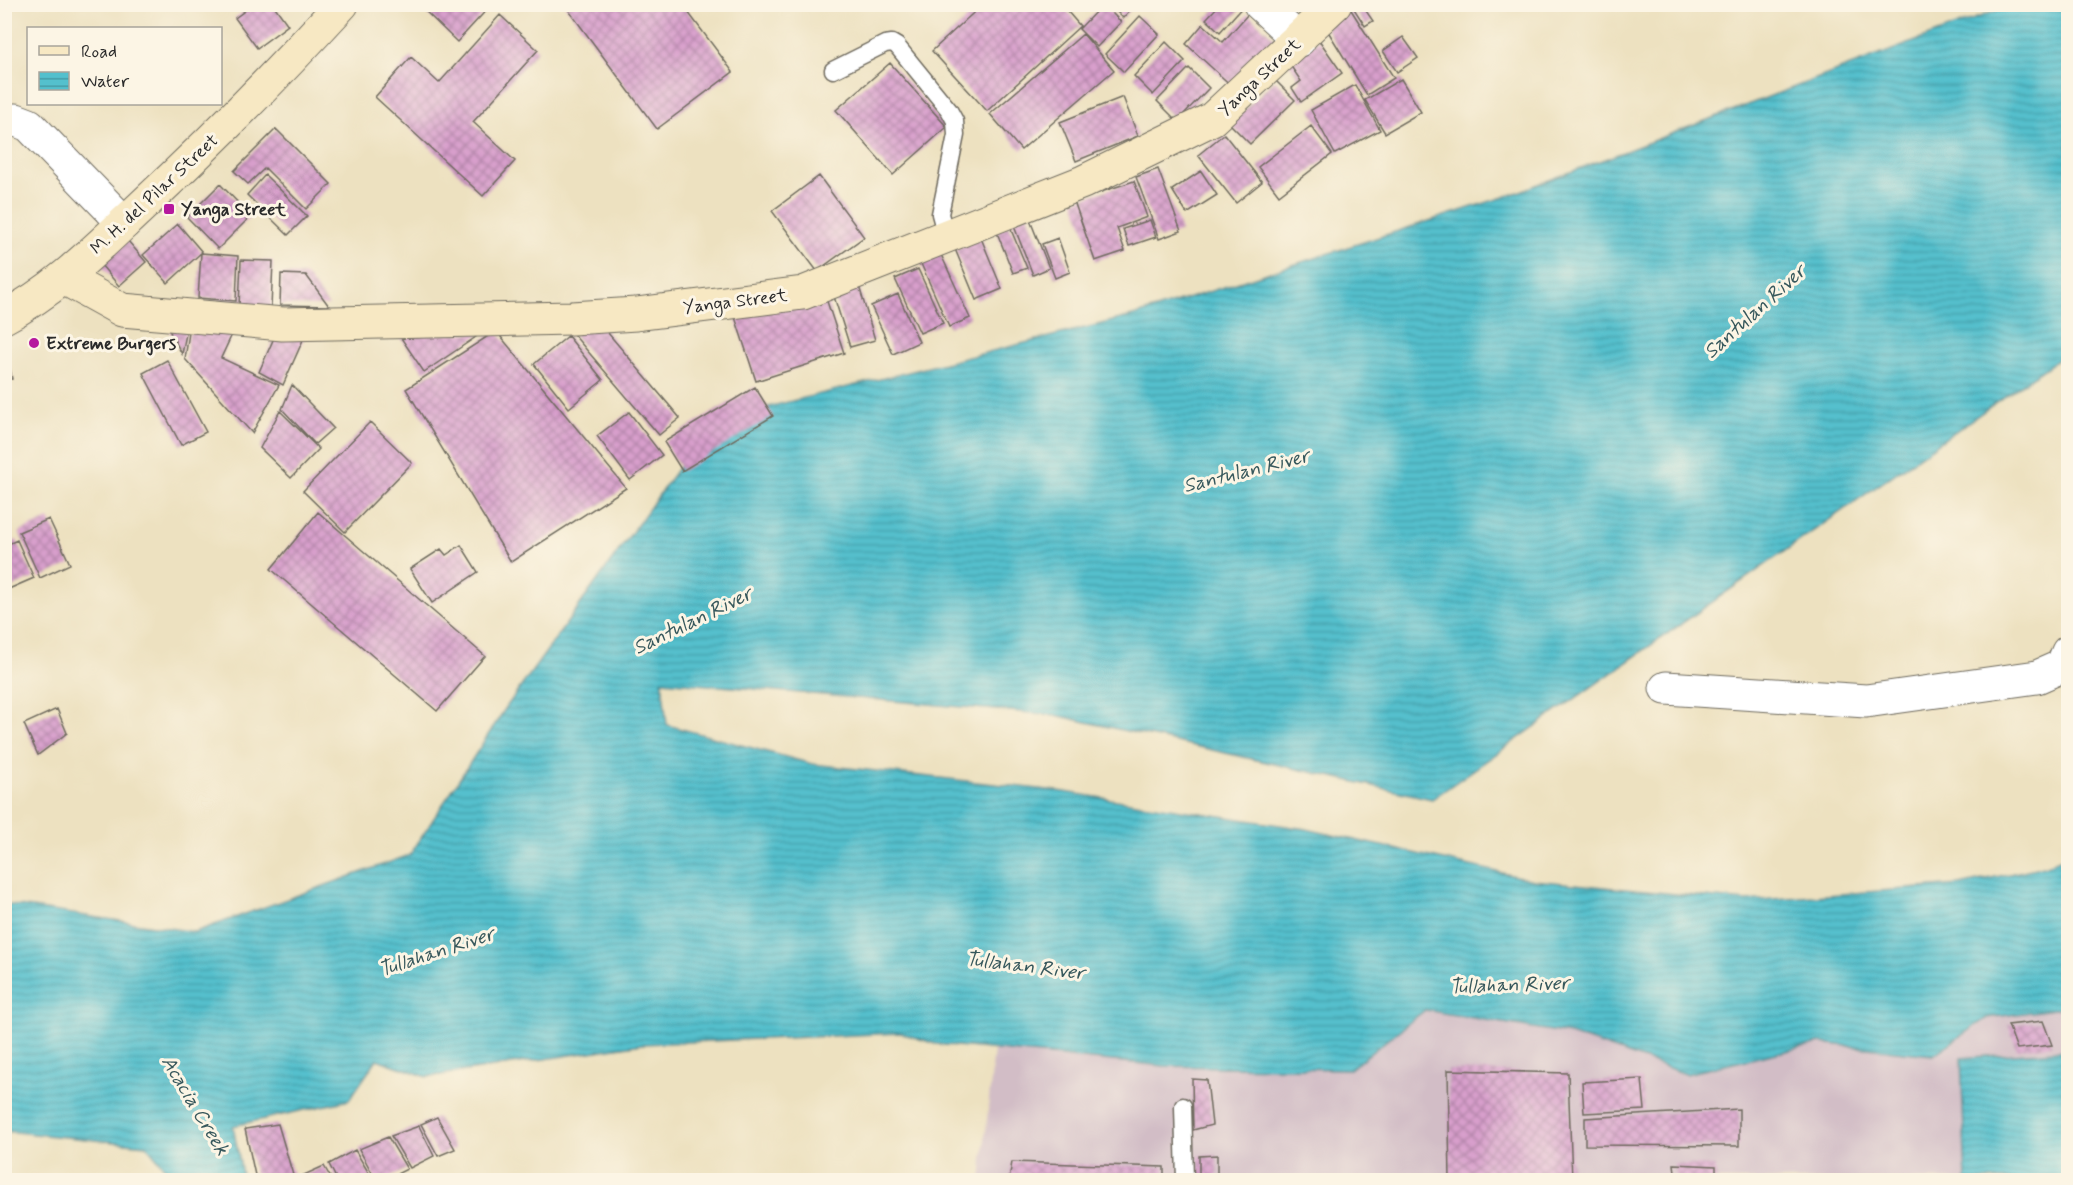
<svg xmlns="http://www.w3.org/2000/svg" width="2073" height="1185" font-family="Mynerve,sans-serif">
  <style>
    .industrial { fill: #d2bdc6 }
    .water { fill: url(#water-rules); stroke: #40767c; stroke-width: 1.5 }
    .building { fill: url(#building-cross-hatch) }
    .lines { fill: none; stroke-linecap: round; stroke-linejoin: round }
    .lane-casing { stroke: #6f6b5f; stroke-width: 19 }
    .street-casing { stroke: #6f6b5f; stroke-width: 35 }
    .secondary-casing { stroke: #6f6b5f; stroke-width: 35 }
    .lane { stroke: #fff; stroke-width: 16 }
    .street { stroke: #fff; stroke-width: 33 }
    .secondary { stroke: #f7e8c3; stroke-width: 33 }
    .poi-dot { fill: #b5179e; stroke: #fcf5e5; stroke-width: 2 }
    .labels { text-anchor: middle; stroke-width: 6; stroke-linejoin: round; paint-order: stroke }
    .street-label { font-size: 18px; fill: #2b2b2b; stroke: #fcf5e5 }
    .poi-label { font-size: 18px; font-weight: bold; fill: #2b2b2b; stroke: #fcf5e5; text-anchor: start }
    .water-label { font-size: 20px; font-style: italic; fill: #37585c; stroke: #fcf5e5 }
  </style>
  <defs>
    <pattern id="water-rules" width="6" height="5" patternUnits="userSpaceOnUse" patternTransform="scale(1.5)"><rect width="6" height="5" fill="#54c0cd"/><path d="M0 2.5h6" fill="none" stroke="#469ca7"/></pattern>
    <pattern id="building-cross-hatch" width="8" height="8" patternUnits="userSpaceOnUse" patternTransform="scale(1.5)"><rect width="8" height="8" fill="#d89fcc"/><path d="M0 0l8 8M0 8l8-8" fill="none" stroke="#af82a6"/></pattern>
  </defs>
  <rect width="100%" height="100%" fill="#fcf5e5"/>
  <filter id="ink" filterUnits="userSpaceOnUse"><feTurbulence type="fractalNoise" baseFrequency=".0167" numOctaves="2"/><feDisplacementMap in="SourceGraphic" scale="12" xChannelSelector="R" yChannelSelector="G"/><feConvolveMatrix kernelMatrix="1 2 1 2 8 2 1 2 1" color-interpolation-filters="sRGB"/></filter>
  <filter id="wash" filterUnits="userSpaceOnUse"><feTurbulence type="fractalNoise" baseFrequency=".008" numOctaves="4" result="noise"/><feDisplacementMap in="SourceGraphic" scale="24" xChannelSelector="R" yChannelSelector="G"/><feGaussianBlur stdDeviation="1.35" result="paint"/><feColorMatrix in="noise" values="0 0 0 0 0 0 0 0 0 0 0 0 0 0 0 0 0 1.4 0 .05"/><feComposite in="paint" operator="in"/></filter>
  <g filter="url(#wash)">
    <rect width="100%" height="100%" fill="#ede1c0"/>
    <path class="industrial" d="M 2068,1007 L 2068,1180 L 981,1180 L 994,1049 L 1165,1066 L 1350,1069 L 1425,1010 L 1570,1034 L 1686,1074 L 1820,1043 L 1933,1055 L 1987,1018 Z"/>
    <path class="water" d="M 2011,5 L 2068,5 L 2068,352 L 1432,799 L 1055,715 L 662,681 L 667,725 L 812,764 L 1057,791 L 1306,829 L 1533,880 L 1746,901 L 1960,885 L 2041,867 L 2068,857 L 2068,1007 L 1987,1018 L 1933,1055 L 1820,1043 L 1686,1074 L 1570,1034 L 1425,1010 L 1350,1069 L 1165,1066 L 936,1044 L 901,1033 L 642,1044 L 427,1077 L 377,1059 L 349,1100 L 233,1126 L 243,1180 L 175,1180 L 146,1145 L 5,1131 L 5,904 L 195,932 L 410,855 L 505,709 L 712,421 L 1137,315 L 1510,195 Z
      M 2068,1050 L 2068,1180 L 1966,1180 L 1961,1058 Z"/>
    <g id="blocks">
      <path class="building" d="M 254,4 L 273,4 L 288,25 L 257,48 L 235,18 Z
        M 418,4 L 492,4 L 457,42 Z
        M 564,4 L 682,4 L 733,72 L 657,129 Z
        M 983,4 L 1061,4 L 1080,26 L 987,111 L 932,51 Z
        M 1103,4 L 1121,22 L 1097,47 L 1079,29 Z
        M 1109,4 L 1130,4 L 1133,7 L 1123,18 Z
        M 1220,4 L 1245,4 L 1220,32 L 1206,19 Z
        M 1351,4 L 1375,4 L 1366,11 L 1373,21 L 1365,26 Z
        M 1348,5 L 1394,78 L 1367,95 L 1326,28 Z
        M 1248,14 L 1279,42 L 1236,90 L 1186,44 L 1203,24 L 1223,42 Z
        M 500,15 L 538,50 L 473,122 L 515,161 L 483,196 L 375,97 L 411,57 L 439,83 Z
        M 1140,16 L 1159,34 L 1124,72 L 1105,54 Z
        M 1083,34 L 1114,70 L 1021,150 L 990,114 Z
        M 1403,37 L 1418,58 L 1397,72 L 1383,51 Z
        M 1319,40 L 1342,73 L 1301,102 L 1292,88 L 1301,81 L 1288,62 Z
        M 1166,42 L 1185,61 L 1153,95 L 1134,76 Z
        M 890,63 L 947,127 L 893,175 L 836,110 Z
        M 1189,68 L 1209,88 L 1177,121 L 1157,101 Z
        M 1401,79 L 1421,112 L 1385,133 L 1365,100 Z
        M 1275,80 L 1295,100 L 1250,144 L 1230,124 Z
        M 1355,85 L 1380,130 L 1335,154 L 1311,110 Z
        M 1123,97 L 1138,136 L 1076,161 L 1060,122 Z
        M 1311,126 L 1332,154 L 1279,195 L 1258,167 Z
        M 276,129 L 331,184 L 306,209 L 265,168 L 248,184 L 234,171 Z
        M 1224,134 L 1262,182 L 1236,203 L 1198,155 Z
        M 1158,169 L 1181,231 L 1159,239 L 1136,177 Z
        M 1201,171 L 1217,195 L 1187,214 L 1172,190 Z
        M 265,175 L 307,216 L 288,235 L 247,195 Z
        M 819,176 L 864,237 L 817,271 L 772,211 Z
        M 1134,181 L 1147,217 L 1117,228 L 1125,251 L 1095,261 L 1074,201 Z
        M 220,184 L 251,216 L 218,249 L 187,217 Z
        M 1028,215 L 1049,268 L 1033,275 L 1012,221 Z
        M 1150,220 L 1156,237 L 1129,246 L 1123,229 Z
        M 178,224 L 202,252 L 168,283 L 143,255 Z
        M 1009,225 L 1027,268 L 1013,273 L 996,230 Z
        M 122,234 L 146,262 L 119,286 L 95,258 Z
        M 981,238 L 1002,289 L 976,300 L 955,249 Z
        M 1058,238 L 1070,272 L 1055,278 L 1042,244 Z
        M 938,248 L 970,318 L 949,327 L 918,257 Z
        M 201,253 L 238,256 L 236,301 L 198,298 Z
        M 241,260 L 273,261 L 271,308 L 239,306 Z
        M 918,269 L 943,323 L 920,333 L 895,279 Z
        M 281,274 L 306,275 L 329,306 L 280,305 Z
        M 857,279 L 875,340 L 850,347 L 831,287 Z
        M 823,289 L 844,353 L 756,381 L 735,317 Z
        M 898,294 L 919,342 L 893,354 L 871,306 Z
        M 163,319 L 188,324 L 182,354 Z
        M 562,321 L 602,326 L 680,418 L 659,435 Z
        M 190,326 L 235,328 L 221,358 L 279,385 L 252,433 L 185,359 Z
        M 277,331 L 307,331 L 283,385 L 259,372 Z
        M 496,331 L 626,488 L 511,562 L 406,389 Z
        M 482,333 L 424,372 L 399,335 Z
        M 568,336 L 603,380 L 569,408 L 534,364 Z
        M 4,351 L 7,351 L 12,379 L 4,380 Z
        M 167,360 L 206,432 L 181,445 L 143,373 Z
        M 292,385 L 333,428 L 315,444 L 282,409 Z
        M 755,387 L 773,416 L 682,471 L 664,442 Z
        M 280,411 L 319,449 L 291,478 L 260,448 Z
        M 629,412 L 662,455 L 630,480 L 597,436 Z
        M 370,422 L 412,463 L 345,532 L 303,491 Z
        M 5,433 L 11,457 L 4,458 L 4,434 Z
        M 318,512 L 485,656 L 437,711 L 271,569 Z
        M 49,519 L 70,564 L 40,578 L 19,532 Z
        M 17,540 L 34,578 L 4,591 L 4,546 Z
        M 461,545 L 478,572 L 432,603 L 410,569 L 441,549 L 446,555 Z
        M 57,709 L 67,733 L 38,755 L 24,724 Z
        M 2043,1021 L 2052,1045 L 2017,1049 L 2008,1025 Z
        M 1448,1070 L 1568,1073 L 1572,1180 L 1450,1180 Z
        M 1192,1079 L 1207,1080 L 1212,1125 L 1193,1130 Z
        M 1642,1079 L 1645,1110 L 1584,1113 L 1582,1082 Z
        M 1739,1109 L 1739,1146 L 1585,1145 L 1585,1118 Z
        M 437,1117 L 455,1149 L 438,1156 L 421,1124 Z
        M 278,1124 L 293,1175 L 276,1180 L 256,1180 L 245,1129 Z
        M 419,1126 L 434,1156 L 410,1168 L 391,1136 Z
        M 388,1137 L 407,1169 L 385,1180 L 376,1180 L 359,1149 Z
        M 355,1150 L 373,1180 L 337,1180 L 329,1164 Z
        M 1217,1155 L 1217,1179 L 1199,1180 L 1199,1156 Z
        M 1012,1162 L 1164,1167 L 1164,1180 L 1009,1180 Z
        M 1674,1164 L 1716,1166 L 1716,1180 L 1676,1180 Z
        M 324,1166 L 332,1180 L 298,1180 L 297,1178 Z"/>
    </g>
  </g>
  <g filter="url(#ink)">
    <use href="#blocks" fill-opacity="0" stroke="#6f6b5f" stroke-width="1.5"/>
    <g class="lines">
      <defs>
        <path id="lane" d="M 833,70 L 885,44 L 892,43 L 897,46 L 949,110 L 955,121 L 956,135 L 940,214 L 946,236
          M 1183,1106 L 1185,1180"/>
        <path id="street" d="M 1260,4 L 1299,40
          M 4,121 L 16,120 L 29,125 L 124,223
          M 1666,688 L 1866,701 L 2037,677 L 2062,666 L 2068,652"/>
        <path id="secondary" d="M 64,278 L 122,310 L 283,324 L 572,318 L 636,314 L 803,293 L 1083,182 L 1212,119 L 1335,4
          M 4,317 C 56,290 97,248 139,209 C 210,143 277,75 342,4"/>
      </defs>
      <use href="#lane" class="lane-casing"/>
      <use href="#street" class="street-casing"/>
      <use href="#secondary" class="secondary-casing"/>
      <use href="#lane" class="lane"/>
      <use href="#street" class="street"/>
      <use href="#secondary" class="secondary"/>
    </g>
  </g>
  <g class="poi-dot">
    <rect x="163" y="203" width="12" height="12" rx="3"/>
    <circle cx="34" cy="343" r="6"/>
  </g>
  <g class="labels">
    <g class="street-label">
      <text transform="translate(1259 77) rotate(-43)" y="6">Yanga Street</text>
      <text transform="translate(154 194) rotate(-43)" y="6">M. H. del Pilar Street</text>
      <text transform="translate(735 301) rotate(-7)" y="6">Yanga Street</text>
    </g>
    <g class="poi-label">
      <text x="181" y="215">Yanga Street</text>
      <text x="46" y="349">Extreme Burgers</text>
    </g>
    <g class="water-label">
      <text transform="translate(1754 311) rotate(-42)" y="7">Santulan River</text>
      <text transform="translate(1246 470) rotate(-14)" y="7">Santulan River</text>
      <text transform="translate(692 620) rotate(-26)" y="7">Santulan River</text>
      <text transform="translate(436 951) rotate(-18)" y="7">Tullahan River</text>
      <text transform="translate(1025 965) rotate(7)" y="7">Tullahan River</text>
      <text transform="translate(1509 984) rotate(-2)" y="7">Tullahan River</text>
      <text transform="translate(196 1105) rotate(59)" y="7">Acacia Creek</text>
    </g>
  </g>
  <rect width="2073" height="1185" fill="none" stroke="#fcf5e5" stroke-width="24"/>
  <rect x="27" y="27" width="195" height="78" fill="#fcf5e5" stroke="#a8a49b" stroke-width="1.5"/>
  <rect x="39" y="46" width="30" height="9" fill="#f7e8c3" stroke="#a8a49b" stroke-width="1.5"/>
  <text x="81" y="57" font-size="18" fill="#2b2b2b">Road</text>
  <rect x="39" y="72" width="30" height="18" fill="url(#water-rules)" stroke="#a8a49b" stroke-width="1.5"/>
  <text x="81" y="87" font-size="18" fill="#2b2b2b">Water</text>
</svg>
